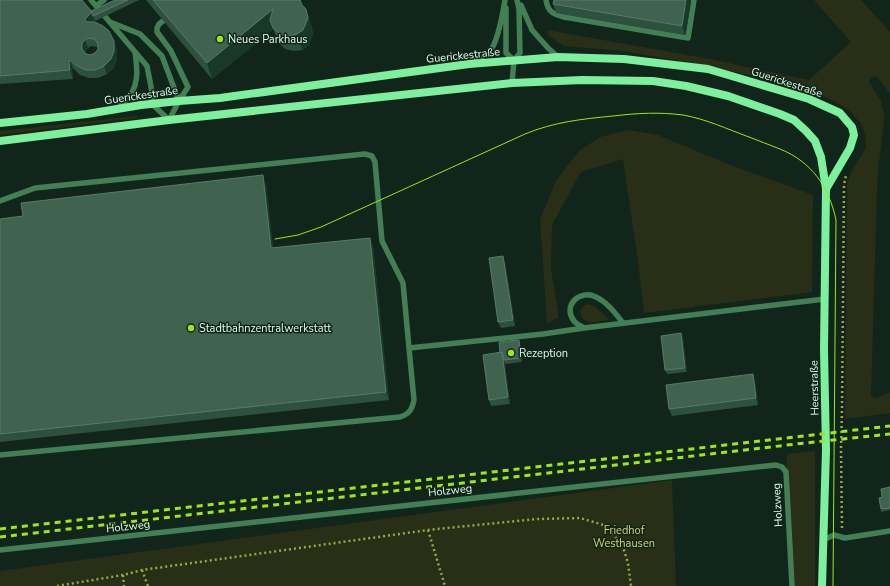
<svg xmlns="http://www.w3.org/2000/svg" width="890" height="586" font-family="'Nunito Sans',sans-serif">
  <style>
    .green { fill: #292e16 }
    .lines { fill: none; stroke-linecap: round; stroke-linejoin: round }
    .path { stroke: #95ac3d; stroke-width: 2.5; stroke-dasharray: 2 3; stroke-linecap: butt }
    .lane { stroke: #427f55; stroke-width: 5.5 }
    .secondary { stroke: #7cf09d; stroke-width: 8 }
    .tram { stroke: #9ce61b; stroke-width: 1 }
    .rail { stroke: #9ce61b; stroke-width: 3; stroke-dasharray: 6 5; stroke-linecap: butt }
    .wall { fill: #2d513e; fill-rule: evenodd }
    .shaded-wall { fill: #1a3828 }
    .building { fill: #406350; stroke: #587b68; fill-rule: evenodd }
    .poi-dot { fill: #9ce61b; stroke: #12251a; stroke-width: 1.5 }
    .labels { text-anchor: middle; stroke-width: 3; stroke-linejoin: round; paint-order: stroke }
    .poi-label { font-size: 11px; fill: #dafbe7; stroke: #12251a; text-anchor: start }
    .street-label { font-size: 11px; fill: #dafbe7; stroke: #12251a }
    .park-label { font-size: 11px; fill: #d2d46d; stroke: #12251a }
  </style>
  <rect width="100%" height="100%" fill="#12251a"/>
  <path class="green" d="M 814,0 L 861,0 L 890,32 L 890,93 L 877,77 C 872,76 871,78 869,82 L 881,101 L 884,115 L 884,123 L 878,170 L 877,190 L 871,395 L 872,397 L 876,398 L 890,392 L 890,413 L 845,419 L 847,185 L 850,174 L 866,148 L 865,134 L 861,124 L 852,113 L 841,105 L 825,97 L 767,79 L 698,64 L 622,51 L 564,46 L 549,36 L 547,30 L 710,59 L 809,80 L 851,42 Z
    M 137,116 L 137,118 L 0,135 L 0,131 Z
    M 629,130 L 658,135 L 728,164 L 813,195 L 812,292 L 644,313 L 637,253 L 628,195 L 623,159 L 581,172 L 552,225 L 551,269 L 559,317 L 547,324 L 540,219 L 557,179 L 579,151 L 600,137 Z
    M 587,304 L 595,306 L 608,319 L 607,320 C 596,322 582,327 580,311 L 584,306 Z
    M 815,451 L 815,586 L 792,586 L 786,472 L 787,454 Z
    M 672,480 L 676,586 L 0,586 L 0,571 Z"/>
  <g class="lines">
    <path class="path" d="M 842,528 L 841,449 L 842,410 L 844,185 L 846,175
      M 428,530 L 445,586
      M 142,570 L 148,586
      M 123,575 L 124,586
      M 57,586 L 123,575 L 142,570 L 428,530 L 537,519 L 580,518 L 607,526 L 623,547 L 628,563 L 631,586"/>
    <path class="lane" d="M 91,0 L 147,66 L 152,92 L 152,104 L 169,120 L 179,101 L 162,56 L 140,34 L 110,22
      M 546,0 C 548,12 553,14 564,17 L 688,38 L 694,0
      M 521,5 L 532,30 L 548,48 L 558,57
      M 96,6 L 104,0
      M 506,8 L 506,53 L 514,60
      M 163,21 L 159,24 L 157,28 L 157,32 L 171,51 L 188,87 L 179,101
      M 471,63 C 477,59 485,56 490,51 C 498,42 503,12 505,0
      M 512,83 L 514,60 L 520,53 L 519,9 L 517,0
      M 118,109 C 122,104 128,99 131,94 C 139,81 137,67 135,52
      M 0,201 L 35,188 L 365,154 L 372,156 L 375,162 L 382,241 L 403,283 L 409,348 L 543,334 L 584,328
      M 623,323 C 616,314 607,302 596,297 C 580,289 562,305 574,321 C 576,324 581,326 584,328 L 825,299
      M 0,455 L 400,417 C 409,414 412,410 414,400 L 409,348
      M 823,540 L 834,535 L 845,538 L 890,531
      M 0,550 L 776,465 L 782,467 L 786,472 L 792,586"/>
    <path class="secondary" d="M 0,123 L 87,114 L 141,105 L 179,101 L 220,98 L 469,64 L 558,57 L 624,59 L 708,69 L 809,99 L 840,113 L 852,127 L 854,135 L 850,148 L 826,189
      M 0,141 L 169,120 L 512,83 L 582,80 L 653,81 L 686,86 L 728,96 L 780,114 L 794,120 L 806,131 L 815,141 L 821,157 L 826,189 L 824,350 L 826,450 L 822,586"/>
    <path class="tram" d="M 275,239 L 298,235 L 321,227 L 525,134 C 554,122 582,119 613,116 C 638,113 659,112 683,115 C 706,119 727,129 749,137 C 759,141 770,145 780,149 C 812,162 829,187 836,220 L 833,586"/>
    <path class="rail" d="M 0,529 L 890,426
      M 0,537 L 796,444 L 890,434"/>
  </g>
  <path class="wall" d="M 0,0 L 91,11 L 115,0 L 139,0 L 95,21 L 93,22 L 114,41 L 117,50 L 117,59 L 114,68 L 107,74 L 98,78 L 89,78 L 80,75 L 73,68 L 72,70 L 73,79 L 0,84 ZM 91,46 L 97,47 L 98,49 L 96,52 L 93,54 L 90,55 L 86,54 L 85,51 L 88,48 Z
    M 146,0 L 300,0 L 311,24 L 313,34 L 309,45 L 302,50 L 294,51 L 285,49 L 279,43 L 273,29 L 212,79 Z
    M 691,0 L 685,35 L 556,13 L 553,4 Z
    M 266,184 L 273,248 L 373,246 L 389,400 L 0,442 L 0,219 Z
    M 503,256 L 505,262 L 515,326 L 501,328 L 498,322 Z
    M 683,338 L 687,372 L 667,374 L 665,370 Z
    M 520,344 L 522,362 L 505,364 L 510,404 L 491,406 L 489,400 L 500,353 Z
    M 755,381 L 758,405 L 672,416 L 669,409 Z
    M 890,487 L 890,510 L 881,512 L 881,509 L 882,497 Z"/>
  <path class="shaded-wall" d="M 686,0 L 691,0 L 685,35 L 682,26 Z
    M 273,9 L 278,25 L 212,79 L 207,63 Z
    M 306,9 L 311,24 L 313,34 L 309,45 L 302,50 L 297,34 Z
    M 92,12 L 95,21 L 88,27 L 89,31 L 85,19 Z
    M 85,40 L 88,48 L 85,51 L 85,57 L 82,49 L 82,43 Z
    M 114,41 L 117,50 L 117,59 L 114,68 L 107,74 L 104,66 Z
    M 70,60 L 73,68 L 72,70 L 73,79 L 70,70 L 69,62 Z
    M 263,175 L 266,184 L 274,257 L 271,248 Z
    M 370,238 L 373,246 L 389,400 L 386,392 Z
    M 503,256 L 505,262 L 515,326 L 513,320 Z
    M 681,333 L 683,338 L 687,372 L 685,368 Z
    M 519,340 L 520,344 L 522,362 L 521,358 Z
    M 502,352 L 505,364 L 510,404 L 508,397 Z
    M 753,374 L 755,381 L 758,405 L 756,398 Z"/>
  <path class="building" d="M 0,0 L 82,0 L 92,12 L 85,19 L 86,22 L 95,22 L 103,26 L 109,31 L 114,41 L 114,51 L 111,59 L 104,66 L 95,70 L 86,70 L 77,66 L 70,60 L 69,62 L 70,70 L 0,76 ZM 88,38 L 94,39 L 98,43 L 98,49 L 96,52 L 93,54 L 90,55 L 86,54 L 82,49 L 82,43 L 85,40 Z
    M 115,0 L 128,0 L 93,16 L 91,11 Z
    M 153,0 L 300,0 L 302,5 L 306,9 L 308,18 L 303,30 L 297,34 L 288,36 L 279,33 L 273,28 L 270,20 L 273,9 L 207,63 Z
    M 554,0 L 686,0 L 682,26 L 553,4 Z
    M 263,175 L 271,248 L 370,238 L 386,392 L 0,434 L 0,219 L 23,216 L 21,203 Z
    M 503,256 L 513,320 L 498,322 L 489,258 Z
    M 681,333 L 685,368 L 665,370 L 661,336 Z
    M 519,340 L 521,358 L 504,360 L 502,352 L 500,353 L 499,342 Z
    M 502,352 L 508,397 L 489,400 L 483,355 Z
    M 753,374 L 756,398 L 669,409 L 666,385 Z
    M 890,487 L 890,508 L 881,509 L 879,498 L 882,497 L 881,489 Z"/>
  <g class="poi-dot">
    <circle cx="220" cy="39" r="4"/>
    <circle cx="191" cy="328" r="4"/>
    <circle cx="511" cy="353" r="4"/>
  </g>
  <g class="labels">
    <g class="poi-label">
      <text x="228" y="43">Neues Parkhaus</text>
      <text x="199" y="332">Stadtbahnzentralwerkstatt</text>
      <text x="519" y="357">Rezeption</text>
    </g>
    <g class="street-label">
      <text transform="translate(463 55) rotate(-6)" y="4">Guerickestraße</text>
      <text transform="translate(787 82) rotate(18)" y="4">Guerickestraße</text>
      <text transform="translate(141 95) rotate(-8)" y="4">Guerickestraße</text>
      <text transform="translate(814 388) rotate(-91)" y="4">Heerstraße</text>
      <text transform="translate(450 490) rotate(-6)" y="4">Holzweg</text>
      <text transform="translate(777 505) rotate(-93)" y="4">Holzweg</text>
      <text transform="translate(128 526) rotate(-6)" y="4">Holzweg</text>
    </g>
    <g class="park-label">
      <text x="624" y="534">Friedhof<tspan x="624" dy="13">Westhausen</tspan></text>
    </g>
  </g>
</svg>
